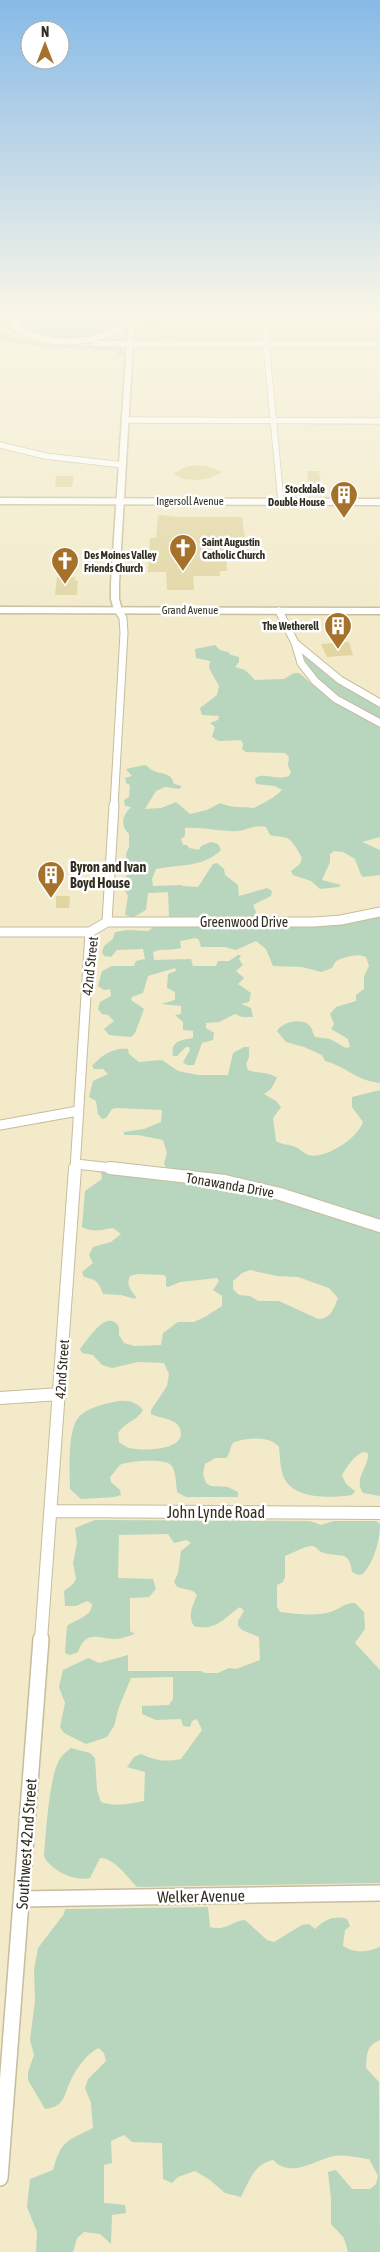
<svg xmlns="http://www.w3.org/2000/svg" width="380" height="2252" font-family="'Asap Condensed',sans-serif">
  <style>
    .green { fill: #b8d5bd; fill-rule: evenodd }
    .building { fill: #e1d5a2 }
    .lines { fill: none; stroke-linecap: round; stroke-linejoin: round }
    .minor-far4-casing { stroke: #c5bd9d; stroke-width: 7 }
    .minor-far3-casing { stroke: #c5bd9d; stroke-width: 9 }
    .minor-far2-casing { stroke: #c5bd9d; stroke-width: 11 }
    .minor-far1-casing { stroke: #c5bd9d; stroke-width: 14 }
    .minor-casing { stroke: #c5bd9d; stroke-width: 18 }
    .tertiary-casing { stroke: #c5bd9d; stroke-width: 3 }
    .secondary-casing { stroke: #c5bd9d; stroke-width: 3 }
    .motorway-casing { stroke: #c5bd9d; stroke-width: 2 }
    .minor-far4 { stroke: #fff; stroke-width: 5.5 }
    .minor-far3 { stroke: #fff; stroke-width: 7 }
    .minor-far2 { stroke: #fff; stroke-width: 9 }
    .minor-far1 { stroke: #fff; stroke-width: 12 }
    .minor { stroke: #fff; stroke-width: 15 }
    .tertiary { fill: #fff; fill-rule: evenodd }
    .secondary { fill: #fff; fill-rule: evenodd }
    .motorway { fill: #fff; fill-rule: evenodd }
    .labels { text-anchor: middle; stroke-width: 5; stroke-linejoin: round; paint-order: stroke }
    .far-poi-label { font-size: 11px; font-weight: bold; fill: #312e21; stroke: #fff; text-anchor: end }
    .far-street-label { font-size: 11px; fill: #312e21; stroke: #fff }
    .poi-label { font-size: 14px; font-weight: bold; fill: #312e21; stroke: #fff; text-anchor: start }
    .street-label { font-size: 14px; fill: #312e21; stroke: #fff }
    .near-street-label { font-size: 16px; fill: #312e21; stroke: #fff }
  </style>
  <rect width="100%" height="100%" fill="#f2eac9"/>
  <path class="green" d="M 0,311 L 32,311 L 20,315 L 12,322 L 12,328 L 24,336 L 16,334 L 0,324 Z
    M 45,311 L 122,311 L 121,315 L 123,316 C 115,341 58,343 37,336 C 31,334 25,329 20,326 L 22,320 Z
    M 200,311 L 258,311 L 256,313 C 227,313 200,312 171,318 C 160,320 149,330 138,325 L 142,317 Z
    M 0,329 C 35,351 75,345 114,346 L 122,348 L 125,354 L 118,356 L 118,350 C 78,349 39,348 0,340 Z
    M 215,645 L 220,650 L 228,652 L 231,655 L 239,657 L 239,662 L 235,667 L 245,670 L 255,680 L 284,679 L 294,673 L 299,673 L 332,701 L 380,727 L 380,837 L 362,842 L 380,850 L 380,875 L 363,877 L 361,875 L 355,859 L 343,852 L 334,851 L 330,854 L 330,862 L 322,880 L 341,885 L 339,887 L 320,889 L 311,881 L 293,875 L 291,871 L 300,864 L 302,858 C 299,853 293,840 287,838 C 282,836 276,837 270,835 L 266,827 C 256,824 248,830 239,831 C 220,832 204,827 185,828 L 185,836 L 181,839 L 183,845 L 187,845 L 189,848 L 199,850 L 201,846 L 211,842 L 218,844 L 221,850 C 203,868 179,864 156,869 L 152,879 L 153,886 L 182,885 L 183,886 L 198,887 L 213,864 L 217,863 L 224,869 L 225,875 L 238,885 L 239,896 L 267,888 L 272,891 L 271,896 L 253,905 L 256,912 L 255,916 L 169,917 L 168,892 L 148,893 L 146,910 C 138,914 132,921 125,914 L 128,896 L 125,890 L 126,876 L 137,870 L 127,864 L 126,854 L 129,847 L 129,834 C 120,825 122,816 131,807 L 125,806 L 124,800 L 129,797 L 130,785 L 126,783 L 125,778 L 132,776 L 126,769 L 145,765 C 148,766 149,769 152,770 C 160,775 171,771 174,784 L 182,786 L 179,789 L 165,787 L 156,791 L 145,809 L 161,808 L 176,802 L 190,814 L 207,810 L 220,803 C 235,809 239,806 254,808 C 263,803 276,797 282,790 L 275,786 L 256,784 L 255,778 C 266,772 273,781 289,776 L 291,773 L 288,765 L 289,757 L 285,753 L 246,752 L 242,749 L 243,744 L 241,740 L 219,741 L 212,737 L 215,727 L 210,723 L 218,720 L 219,716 L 202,715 L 200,708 L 217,695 L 219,686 L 209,668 L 210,661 L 196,658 L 195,649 Z
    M 300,651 L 343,687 L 380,705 L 380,719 C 345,701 318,688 300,651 Z
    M 380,916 L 380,1083 C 354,1080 346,1066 325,1061 L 322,1055 L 304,1047 L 286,1042 L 277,1031 C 282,1022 302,1017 310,1026 C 313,1029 312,1033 315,1037 L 330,1039 L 346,1048 L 350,1047 L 348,1039 L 331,1029 L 334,1024 L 330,1014 L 336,1007 L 356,1001 L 356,995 L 364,989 L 364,976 L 369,966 L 366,957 C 356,953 346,957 336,961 L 332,968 L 321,972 L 302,967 L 273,966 L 266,949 L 256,941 L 236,950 L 225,947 L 201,947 L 199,940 L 196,938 L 180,941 L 181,948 C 172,951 162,948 153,952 L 154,960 L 191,959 L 193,966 L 216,966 L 218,961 L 229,961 L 238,955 L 241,955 L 239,959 L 243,965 L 236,971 L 244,978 L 238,984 L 251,993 L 249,1002 L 241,1004 L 251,1008 L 253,1017 L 242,1017 L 235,1014 L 219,1022 L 206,1023 L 206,1028 L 214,1033 L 213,1040 L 202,1043 L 194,1065 L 187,1065 L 183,1062 L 190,1050 L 189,1047 L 186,1047 L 177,1056 L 173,1056 C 170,1041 181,1040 193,1038 L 193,1031 L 183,1030 L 183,1022 L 175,1015 L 181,1014 L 181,1006 L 161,1004 L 175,1000 L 175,992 L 167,988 L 168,974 L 176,971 L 175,968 L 148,976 L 143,993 L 132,997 L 131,1000 L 144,1009 L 135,1033 L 131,1037 L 109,1035 L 104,1029 L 114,1021 L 108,1015 L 102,1014 L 98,1009 L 100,1002 L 111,996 L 110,989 L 104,990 L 98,986 L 102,971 L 112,966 L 134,966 L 136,961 L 145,959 L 143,949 L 117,950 L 111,957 L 104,956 L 102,952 L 104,946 L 113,939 L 115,932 L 128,930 L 148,931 L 155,926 L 346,923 Z
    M 244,1047 L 249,1047 L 249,1057 L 246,1064 L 248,1070 C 257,1074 269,1071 277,1078 L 271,1089 L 264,1094 L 276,1101 L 281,1107 L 273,1118 L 276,1141 C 282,1145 288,1144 295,1147 C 300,1148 303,1153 308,1155 C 325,1160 358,1138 363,1122 L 352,1107 L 352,1097 L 380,1090 L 380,1220 L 247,1180 L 166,1168 L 164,1163 L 167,1153 L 163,1140 L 138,1135 L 124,1135 L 124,1132 L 144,1129 L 161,1122 L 162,1110 L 117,1108 L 112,1109 L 106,1118 L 102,1119 L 98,1114 L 96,1101 L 89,1097 L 93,1081 L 108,1074 L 103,1069 L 94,1069 L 92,1066 C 101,1056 113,1047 128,1049 L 129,1054 L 139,1062 L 162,1060 L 178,1071 L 198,1075 L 228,1075 L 233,1053 Z
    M 103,1171 L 244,1189 L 380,1230 L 380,1496 L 363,1493 C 353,1478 369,1468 368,1453 L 363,1452 C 353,1457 348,1465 342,1475 L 346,1484 L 355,1491 L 352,1495 C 332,1498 295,1500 284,1478 C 280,1469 280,1456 279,1447 C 269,1435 247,1438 234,1442 C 229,1447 231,1453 226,1458 L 215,1458 L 205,1464 L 203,1474 L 206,1483 L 211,1486 L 228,1487 L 238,1492 L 238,1497 L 186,1497 L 177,1492 C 176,1483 176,1471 171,1465 C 165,1458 127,1461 120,1465 C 117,1468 113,1474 110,1477 L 111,1482 L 120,1490 L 121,1495 L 115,1497 L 81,1499 L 70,1489 C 70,1471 66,1425 82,1414 C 91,1407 104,1404 114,1402 C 125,1399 136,1401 143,1410 C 136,1422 126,1421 118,1433 L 119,1442 C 122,1444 126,1447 129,1448 C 142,1451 180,1451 181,1434 C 181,1430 179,1426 177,1424 C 170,1418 159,1418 151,1414 L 151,1410 L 167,1386 L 169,1374 L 164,1363 L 138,1362 L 112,1368 L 102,1365 L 93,1355 L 82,1353 L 80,1349 C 87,1341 107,1307 119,1327 L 119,1335 L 124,1343 L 134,1346 L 161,1345 L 163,1333 L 178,1322 L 194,1322 L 205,1317 L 222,1306 L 222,1296 L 213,1290 L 219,1281 L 217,1278 L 180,1282 L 168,1287 L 166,1286 L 166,1277 L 164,1275 L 138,1274 L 130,1276 C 126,1285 130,1289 136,1297 L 135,1299 L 121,1295 L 103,1294 C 99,1282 97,1280 84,1277 L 82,1272 L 93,1263 L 89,1255 L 93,1247 L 111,1242 L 121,1234 L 113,1228 C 100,1230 94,1233 82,1227 L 85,1191 L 102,1179 L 101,1172 ZM 250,1270 L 277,1276 L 298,1277 L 329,1288 L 338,1298 C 334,1308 331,1319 318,1319 L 279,1301 L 258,1301 L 250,1296 L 239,1295 L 233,1289 L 233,1281 L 242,1273 Z
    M 95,1520 L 310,1521 L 321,1525 L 334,1521 L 376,1521 L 380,1524 C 380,1540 374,1562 363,1574 L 358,1575 L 352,1572 C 349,1549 340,1558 324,1553 C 318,1552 317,1545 311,1546 C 303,1547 293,1553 285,1556 L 285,1577 L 283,1582 L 277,1585 L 277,1607 L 280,1612 C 296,1614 318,1617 333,1611 C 341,1608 346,1602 355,1603 L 364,1612 L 365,1629 L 355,1643 L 380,1670 L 380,1883 L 137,1887 C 126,1876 116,1859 100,1858 L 90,1878 C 75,1882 50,1870 44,1856 C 46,1835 49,1770 62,1756 C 64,1753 68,1751 71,1748 L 90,1753 L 95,1758 L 97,1790 L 101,1802 C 114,1807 131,1804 144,1801 L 145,1772 L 127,1767 L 134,1757 L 141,1754 C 156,1761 166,1762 181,1759 L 202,1730 L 197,1719 L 192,1721 L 190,1727 L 183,1726 L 181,1719 L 156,1720 L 142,1714 L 142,1706 L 169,1705 L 173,1699 L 173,1677 L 131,1678 L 119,1707 L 114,1726 L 107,1737 L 86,1744 L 64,1733 L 60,1727 L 65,1703 L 59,1687 L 63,1670 L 88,1658 L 99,1663 L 128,1655 L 128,1671 L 201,1671 L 205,1673 L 218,1673 L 229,1668 L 236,1669 L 260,1660 L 259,1637 L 242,1630 L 238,1626 L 238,1621 L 244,1611 L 240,1607 C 224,1618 215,1632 194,1626 C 187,1616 193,1605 197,1595 L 193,1591 L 177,1587 L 174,1582 L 178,1573 L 181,1551 L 191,1543 L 186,1540 L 174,1543 L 168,1534 L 119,1535 L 118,1578 L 153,1579 L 156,1589 L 149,1597 L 130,1598 L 130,1631 L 135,1634 C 128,1636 121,1639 115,1639 C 96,1638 86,1630 78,1652 L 70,1655 L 65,1653 L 67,1626 C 76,1619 92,1617 92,1604 L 87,1601 L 76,1606 L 65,1606 L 64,1591 L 73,1584 L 76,1579 L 73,1563 L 77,1543 L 75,1528 Z
    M 208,1907 L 210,1927 C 224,1932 232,1921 245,1920 L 267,1940 L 274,1942 L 302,1925 L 309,1924 L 315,1929 C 325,1920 333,1915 347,1919 L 350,1926 L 345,1930 L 343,1946 C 356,1954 367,1952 380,1947 L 380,2040 C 366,2046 367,2054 366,2068 L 379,2082 L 380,2252 L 348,2252 L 344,2238 L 331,2224 L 331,2198 L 328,2172 L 336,2170 L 352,2189 L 370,2189 L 376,2184 L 378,2176 L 369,2159 C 359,2158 344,2154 334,2156 C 314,2160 292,2179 273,2160 C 254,2164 249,2181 241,2197 L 225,2193 L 210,2180 L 195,2171 L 178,2177 L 172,2183 L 163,2179 L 162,2143 L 132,2142 L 124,2135 L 111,2141 L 112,2163 L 104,2165 L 104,2203 L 125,2205 L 126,2213 L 112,2215 L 111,2244 L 100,2234 L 84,2232 L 77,2238 L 73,2252 L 36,2252 L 37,2232 L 27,2207 L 30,2179 L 53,2170 C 62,2139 66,2142 93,2128 L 91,2103 L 85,2088 L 88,2079 L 106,2061 L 104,2053 L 99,2048 C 88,2052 76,2069 71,2080 C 64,2093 66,2107 45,2109 L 28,2080 L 28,2072 L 34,2055 L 30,2040 L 35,2001 L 34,1970 L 38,1948 L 64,1914 L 65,1909 Z"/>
  <path class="building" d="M 159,326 L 176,326 L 175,337 L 157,337 Z
    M 195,465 L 207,466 L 222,472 L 210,478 L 198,480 L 184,479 L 173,474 L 183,468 Z
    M 307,471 L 319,471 L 322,491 L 310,491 Z
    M 56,476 L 74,476 L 72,487 L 55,487 Z
    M 158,515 L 179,517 L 242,517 L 246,546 L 226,546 L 227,571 L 220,571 L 220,576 L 193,576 L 194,590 L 167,590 L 166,572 L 148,572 L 150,538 L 156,538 Z
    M 57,577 L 75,577 L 75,580 L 78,581 L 77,595 L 55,595 Z
    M 349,642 L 353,655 L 327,657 L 321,644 Z
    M 56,896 L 70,896 L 69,908 L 56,908 Z"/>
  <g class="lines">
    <defs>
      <path id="minor-far4" d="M 263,311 L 281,502
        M 379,311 L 380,314
        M 130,344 L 380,344
        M 126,420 L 380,421
        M 0,445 L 45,456 L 123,465"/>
      <path id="minor-far3" d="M 279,611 L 295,643 L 301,663 L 315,681 L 336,699 L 380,723
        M 295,643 L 340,680 L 380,703
        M 114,806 L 124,633 L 123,618 L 118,610"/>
      <path id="minor-far2" d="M 107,922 L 114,805
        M 0,932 L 90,932 L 107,922 L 314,922 L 341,920 L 380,912
        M 0,1125 L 78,1111
        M 76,1164 L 121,1169
        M 75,1169 L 90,932"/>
      <path id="minor-far1" d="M 110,1168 L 225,1181 L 280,1194 L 380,1226
        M 0,1398 L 60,1394
        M 51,1511 L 380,1513
        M 41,1640 L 75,1168"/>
      <path id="minor" d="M 22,1899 L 380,1893
        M 0,2178 L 41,1639"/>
      <path id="tertiary" d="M 129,311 L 135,311 L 119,583 L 119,599 L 122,610 L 118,612 L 114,610 L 111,599 L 111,583 Z"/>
      <path id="secondary" d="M 0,498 L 380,499 L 380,505 L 0,504 Z
        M 0,607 L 380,608 L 380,614 L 0,613 Z"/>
      <path id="motorway" d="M 32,311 L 43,311 L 21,322 L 20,325 C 41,343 94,343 116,326 C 121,322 125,317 128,311 L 136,311 C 132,319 128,327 120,332 C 94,348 32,351 11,326 L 14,318 Z
        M 161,311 L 185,311 L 181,314 L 143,318 L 135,329 L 128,327 L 137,314 Z
        M 95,341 L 130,341 L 135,344 L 130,347 L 92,346 L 90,344 Z"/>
    </defs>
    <use href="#minor-far4" class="minor-far4-casing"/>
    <use href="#minor-far3" class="minor-far3-casing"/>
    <use href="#minor-far2" class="minor-far2-casing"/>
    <use href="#minor-far1" class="minor-far1-casing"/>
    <use href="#minor" class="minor-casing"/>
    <use href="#tertiary" class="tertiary-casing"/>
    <use href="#secondary" class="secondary-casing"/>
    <use href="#motorway" class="motorway-casing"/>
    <use href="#minor-far4" class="minor-far4"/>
    <use href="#minor-far3" class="minor-far3"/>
    <use href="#minor-far2" class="minor-far2"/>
    <use href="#minor-far1" class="minor-far1"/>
    <use href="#minor" class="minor"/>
    <use href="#tertiary" class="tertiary"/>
    <use href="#secondary" class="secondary"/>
    <use href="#motorway" class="motorway"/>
  </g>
  <linearGradient id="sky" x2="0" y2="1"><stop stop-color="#87bae7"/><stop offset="0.5" stop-color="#f9f6e7"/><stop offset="1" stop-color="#f9f6e7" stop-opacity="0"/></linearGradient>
  <rect width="380" height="626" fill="url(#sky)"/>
  <defs>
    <symbol id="building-pin" viewBox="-11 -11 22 30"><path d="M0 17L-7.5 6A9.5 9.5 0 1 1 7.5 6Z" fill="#a6722b" stroke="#fff"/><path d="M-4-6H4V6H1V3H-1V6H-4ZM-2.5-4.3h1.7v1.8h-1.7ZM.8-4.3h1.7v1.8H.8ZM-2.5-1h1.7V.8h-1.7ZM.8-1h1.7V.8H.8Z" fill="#fff"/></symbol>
    <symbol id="church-pin" viewBox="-11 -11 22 30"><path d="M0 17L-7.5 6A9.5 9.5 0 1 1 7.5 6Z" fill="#a6722b" stroke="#fff"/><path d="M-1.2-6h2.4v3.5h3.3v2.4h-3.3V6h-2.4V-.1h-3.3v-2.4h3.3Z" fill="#fff"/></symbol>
  </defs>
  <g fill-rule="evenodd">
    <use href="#building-pin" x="328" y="479" width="32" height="43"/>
    <use href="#church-pin" x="167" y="532" width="32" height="43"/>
    <use href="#church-pin" x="49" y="545" width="32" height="43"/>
    <use href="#building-pin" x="322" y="610" width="32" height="43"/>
    <use href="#building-pin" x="35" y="859" width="32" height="43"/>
  </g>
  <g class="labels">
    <g class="far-poi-label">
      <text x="325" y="493">Stockdale<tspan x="325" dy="13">Double House</tspan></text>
      <text x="202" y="546" text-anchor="start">Saint Augustin<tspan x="202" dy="13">Catholic Church</tspan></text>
      <text x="84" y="559" text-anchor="start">Des Moines Valley<tspan x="84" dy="13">Friends Church</tspan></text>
      <text x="319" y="630">The Wetherell</text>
    </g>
    <g class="far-street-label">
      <text x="190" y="505">Ingersoll Avenue</text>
      <text x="190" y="614">Grand Avenue</text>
    </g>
    <g class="poi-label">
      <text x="70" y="872">Byron and Ivan<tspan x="70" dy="16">Boyd House</tspan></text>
    </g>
    <g class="street-label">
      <text x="244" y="927">Greenwood Drive</text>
      <text transform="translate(90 966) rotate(-84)" y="5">42nd Street</text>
      <text transform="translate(230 1185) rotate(10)" y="5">Tonawanda Drive</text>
      <text transform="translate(62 1369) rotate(-86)" y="5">42nd Street</text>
    </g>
    <g class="near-street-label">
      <text x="216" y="1518">John Lynde Road</text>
      <text transform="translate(26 1844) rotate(-86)" y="6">Southwest 42nd Street</text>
      <text transform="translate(201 1896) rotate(-1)" y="6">Welker Avenue</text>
    </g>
  </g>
  <g transform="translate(45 45)"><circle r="24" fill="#ffffff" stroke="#adaba6"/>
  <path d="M0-4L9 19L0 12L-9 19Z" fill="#a6722b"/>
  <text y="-8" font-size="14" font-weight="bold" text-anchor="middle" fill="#312e21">N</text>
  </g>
</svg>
